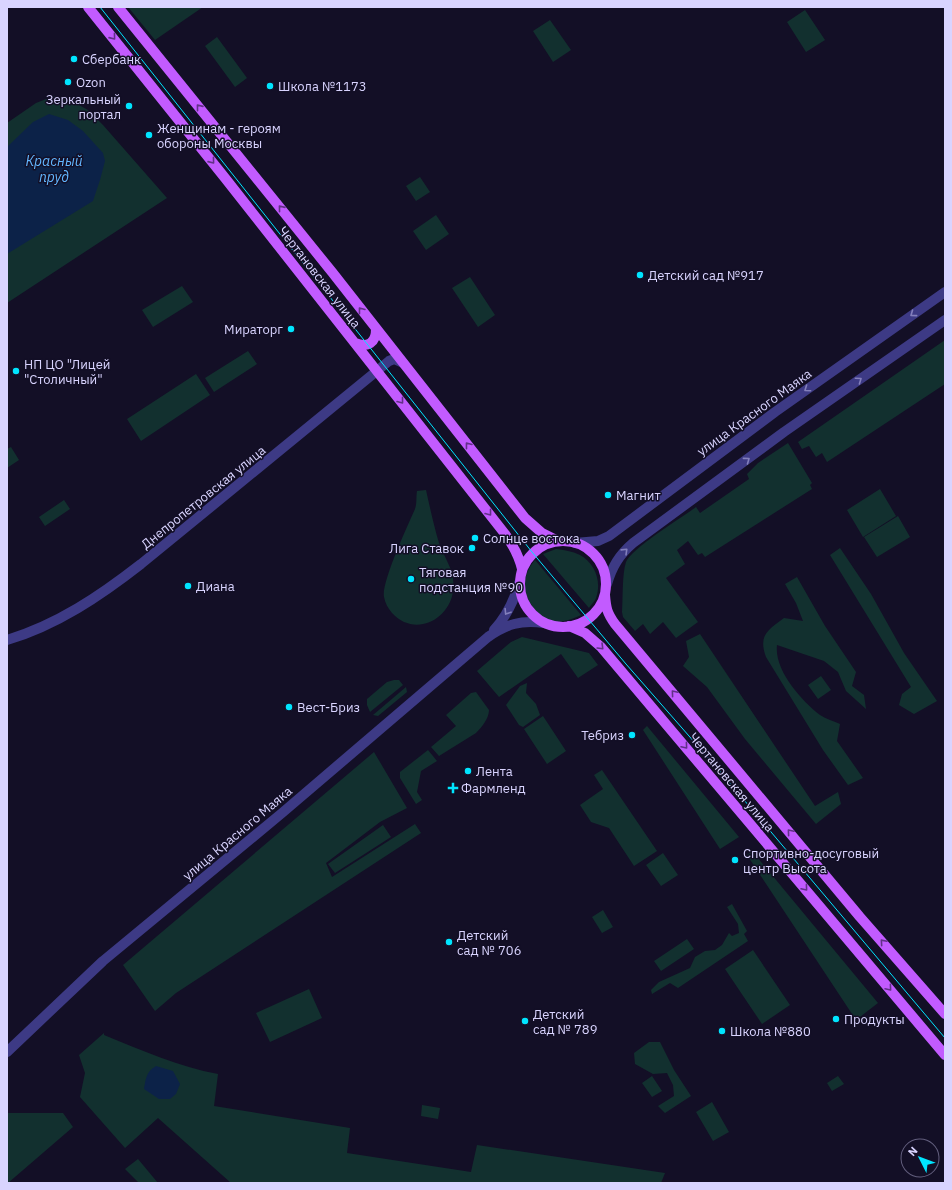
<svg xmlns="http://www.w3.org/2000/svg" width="952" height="1190" font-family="'IBM Plex Sans',sans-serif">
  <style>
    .green { fill: #12302f }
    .water { fill: #0c2248 }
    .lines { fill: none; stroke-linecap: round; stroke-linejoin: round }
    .minor { stroke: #3d3a85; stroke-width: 10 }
    .major { stroke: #c25bff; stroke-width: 10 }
    .tram { stroke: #00e5ff; stroke-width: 1 }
    .oneway { stroke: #623188 }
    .oneway2 { stroke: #837fbc }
    .poi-dot { fill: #00e5ff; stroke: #130f26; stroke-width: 1.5 }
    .labels { text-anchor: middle; stroke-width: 3; stroke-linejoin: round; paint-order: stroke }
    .poi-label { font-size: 13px; fill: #d9d4ff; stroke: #130f26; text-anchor: start }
    .street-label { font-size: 13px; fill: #d9d4ff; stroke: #130f26 }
    .water-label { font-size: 14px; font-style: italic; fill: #62b6ff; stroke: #130f26 }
  </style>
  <rect width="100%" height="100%" fill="#130f26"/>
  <path class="green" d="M 128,7 L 203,7 L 155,40 Z
    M 805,10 L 825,40 L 806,52 L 787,22 Z
    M 550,20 L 571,50 L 553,62 L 533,31 Z
    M 217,37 L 247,78 L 235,87 L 205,46 Z
    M 54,96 L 68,99 L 88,110 L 103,125 L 167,198 L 7,303 L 7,123 L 36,103 Z
    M 420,177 L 430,192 L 416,201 L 406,186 Z
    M 436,215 L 449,234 L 426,250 L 413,231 Z
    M 470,277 L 495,315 L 478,327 L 452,288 Z
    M 182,286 L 193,302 L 153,327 L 142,310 Z
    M 945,340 L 945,384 L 827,462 L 822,453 L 816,457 L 809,446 L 802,449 L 798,442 Z
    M 248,351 L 257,364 L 214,392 L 205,378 Z
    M 196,374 L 210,395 L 141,441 L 127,419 Z
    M 788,443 L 812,483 L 810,485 L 812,489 L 705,557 L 702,553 L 698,555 L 688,541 L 677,550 L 685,564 L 666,578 L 698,622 L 676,638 L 663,622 L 650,634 L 643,624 L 635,631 L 623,617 L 622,612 C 623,598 622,574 626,562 C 632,548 681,518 696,507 L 700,513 L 749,479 L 747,474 L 758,463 Z
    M 11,447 L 19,460 L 7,468 L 7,449 Z
    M 880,489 L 896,516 L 863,537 L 847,510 Z
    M 426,490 C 430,508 434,526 439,543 C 445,560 456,571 453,592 C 448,621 414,637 392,613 C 388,608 385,603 384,597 C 381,583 408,525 415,509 C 417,504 416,497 417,491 Z
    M 64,500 L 70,509 L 45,526 L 39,517 Z
    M 898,516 L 910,537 L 877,557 L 864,537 Z
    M 840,548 L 871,594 L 904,653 L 937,701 L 914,714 L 899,705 L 902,694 L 911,687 L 830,555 Z
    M 556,549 C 564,550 572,551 580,555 C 595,563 602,582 596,598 C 595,601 591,605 589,608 L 543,554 Z
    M 535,560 L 581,615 C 573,619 564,622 554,622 C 547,621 540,616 536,611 C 522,595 521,576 535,560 Z
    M 797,577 L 825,626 L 856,672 L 852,686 L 864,695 L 866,709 L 846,691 L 838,672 L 824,661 L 777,645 C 774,670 801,700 820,715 C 826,719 834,721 840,724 L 837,741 L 863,778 L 848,785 L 823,750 L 766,657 C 758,635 768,630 784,618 L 803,621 L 796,603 L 785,584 Z
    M 700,634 L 815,806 L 838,792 L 841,804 L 816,824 L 745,739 L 707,687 L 683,666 L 689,657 L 686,641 Z
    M 522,637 L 589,653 L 598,665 L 578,678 L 561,654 L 499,697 L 477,671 L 511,642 Z
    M 821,676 L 831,690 L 818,699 L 808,685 Z
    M 394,680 L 399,680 L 403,685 L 370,712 L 367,705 L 367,699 L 387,682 Z
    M 527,683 L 526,693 L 536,704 L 540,715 L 523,727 L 519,725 L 506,705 L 520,686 Z
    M 406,687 L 407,692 L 378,716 L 373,715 Z
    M 476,692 L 489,710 C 489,718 482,727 476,733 L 439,756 L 431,747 L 456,726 L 446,715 L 471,693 Z
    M 543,716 L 566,751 L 547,764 L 524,729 Z
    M 647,726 L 739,837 L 720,849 L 643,730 Z
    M 428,750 L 437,761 L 421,771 L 417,792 L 422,800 L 416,804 L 400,778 L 400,772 Z
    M 374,752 L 407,808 L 380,822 L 326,863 L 332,877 L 415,824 L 421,833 L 176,993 L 155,1011 L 123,965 Z
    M 602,770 L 657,851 L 634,866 L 609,828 L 591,822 L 580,805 L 603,789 L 594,775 Z
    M 383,825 L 391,837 L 335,873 L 328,864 Z
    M 752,851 L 878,1003 L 856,1020 L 747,855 Z
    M 663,853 L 678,875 L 661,886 L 646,865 Z
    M 732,904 L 747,931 L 744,934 L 748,941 L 678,988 L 670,983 L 652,994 L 651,990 L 659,982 L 690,968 L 695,957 L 705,951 L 715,950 L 722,945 L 729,933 L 732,936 L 739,933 L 738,924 L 727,907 Z
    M 603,910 L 613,927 L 602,933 L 592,917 Z
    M 687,939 L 694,949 L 661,971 L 654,961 Z
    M 753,950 L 790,1005 L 762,1024 L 725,969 Z
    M 309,989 L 322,1018 L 270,1042 L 256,1013 Z
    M 104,1033 L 104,1035 C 141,1050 179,1067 218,1074 L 214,1106 L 350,1128 L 347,1153 L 471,1172 L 477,1145 L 665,1173 L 661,1183 L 231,1183 L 158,1118 L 125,1148 L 80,1097 L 85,1073 L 79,1055 Z
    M 649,1042 L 660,1042 L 674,1070 L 691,1096 L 665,1113 L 658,1106 L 674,1096 L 673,1085 L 667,1073 L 653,1074 L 635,1064 L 634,1053 Z
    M 652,1076 L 662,1091 L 652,1097 L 642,1083 Z
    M 838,1076 L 844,1084 L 832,1091 L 827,1083 Z
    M 712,1102 L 729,1132 L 713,1141 L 696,1112 Z
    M 422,1105 L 440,1108 L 438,1119 L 421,1116 Z
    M 7,1113 L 63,1113 L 73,1127 L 8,1183 L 7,1183 Z
    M 138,1159 L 158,1183 L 139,1183 L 125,1169 Z"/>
  <path class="water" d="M 49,114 L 68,120 L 83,131 L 103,153 L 105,161 L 100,180 L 93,201 L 7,254 L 7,147 L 33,122 Z
    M 156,1066 L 173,1071 L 180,1084 L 176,1094 L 170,1099 L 159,1099 L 144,1089 C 146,1078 146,1072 156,1066 Z"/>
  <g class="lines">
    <path class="minor" d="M 575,543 L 598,541 L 609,536 L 775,412 L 945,292
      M 607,584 C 612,567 619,555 633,543 L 784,432 L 945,320
      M 494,630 C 507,616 514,601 519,583
      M 7,640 C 57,625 100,596 141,564 L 389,361 L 394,359 L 403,363
      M 7,1052 L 103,961 L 282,813 L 488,637 C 507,624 520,620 544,623"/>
    <path class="major" d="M 88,7 L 225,178 L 505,534 C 513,545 519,556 522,569
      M 118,7 L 332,272 L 525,518 L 542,533 L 558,541
      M 355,343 C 368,348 376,343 376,329
      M520 584a43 43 0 1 1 86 0a43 43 0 1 1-86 0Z
      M 605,595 C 606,608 607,613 615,624 L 860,917 L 945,1014
      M 569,626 L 585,633 L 601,647 L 945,1055"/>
    <path class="tram" d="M 100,7 L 532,552 L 626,664 L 717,768 L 945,1038"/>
  </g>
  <defs><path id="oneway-chevron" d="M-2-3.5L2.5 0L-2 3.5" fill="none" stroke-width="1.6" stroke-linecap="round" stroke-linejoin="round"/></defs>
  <g class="oneway">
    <use href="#oneway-chevron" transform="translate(113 37) rotate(51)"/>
    <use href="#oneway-chevron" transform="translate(199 107) rotate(-129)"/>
    <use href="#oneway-chevron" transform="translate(212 161) rotate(51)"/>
    <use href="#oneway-chevron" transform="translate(281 208) rotate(-129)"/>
    <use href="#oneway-chevron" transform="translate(361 310) rotate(-128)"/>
    <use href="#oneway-chevron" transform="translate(401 401) rotate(52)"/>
    <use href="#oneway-chevron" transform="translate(468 445) rotate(-128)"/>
    <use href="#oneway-chevron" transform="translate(489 513) rotate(52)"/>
    <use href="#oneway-chevron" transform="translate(601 647) rotate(45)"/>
    <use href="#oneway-chevron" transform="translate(674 693) rotate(-130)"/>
    <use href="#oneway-chevron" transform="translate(685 746) rotate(50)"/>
    <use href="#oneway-chevron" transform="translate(790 832) rotate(-130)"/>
    <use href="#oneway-chevron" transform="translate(805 888) rotate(50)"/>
    <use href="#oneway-chevron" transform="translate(883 942) rotate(-131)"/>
    <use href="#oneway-chevron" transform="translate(889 988) rotate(50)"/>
  </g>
  <g class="oneway2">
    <use href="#oneway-chevron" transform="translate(913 314) rotate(144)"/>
    <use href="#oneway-chevron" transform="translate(859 380) rotate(-35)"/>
    <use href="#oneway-chevron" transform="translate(807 389) rotate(145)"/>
    <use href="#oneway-chevron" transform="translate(747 460) rotate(-36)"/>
    <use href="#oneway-chevron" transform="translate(625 551) rotate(-44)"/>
    <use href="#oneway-chevron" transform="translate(507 612) rotate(122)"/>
  </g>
  <g class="poi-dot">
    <circle cx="74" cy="59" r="4"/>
    <circle cx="68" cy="82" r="4"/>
    <circle cx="270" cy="86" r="4"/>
    <circle cx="129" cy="106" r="4"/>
    <circle cx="149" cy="135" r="4"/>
    <circle cx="640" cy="275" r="4"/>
    <circle cx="291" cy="329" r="4"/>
    <circle cx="16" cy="371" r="4"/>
    <circle cx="608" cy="495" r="4"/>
    <circle cx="475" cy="538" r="4"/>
    <circle cx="472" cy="548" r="4"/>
    <circle cx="411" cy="579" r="4"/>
    <circle cx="188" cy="586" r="4"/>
    <circle cx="289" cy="707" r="4"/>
    <circle cx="632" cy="735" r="4"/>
    <circle cx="468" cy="771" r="4"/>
    <path d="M451 782h4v4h4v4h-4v4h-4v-4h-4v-4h4z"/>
    <circle cx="735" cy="860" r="4"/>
    <circle cx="449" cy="942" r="4"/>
    <circle cx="836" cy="1019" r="4"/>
    <circle cx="525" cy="1021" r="4"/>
    <circle cx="722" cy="1031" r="4"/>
  </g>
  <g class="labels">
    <g class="poi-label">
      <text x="82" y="64">Сбербанк</text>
      <text x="76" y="87">Ozon</text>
      <text x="278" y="91">Школа №1173</text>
      <text x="121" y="104" text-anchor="end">Зеркальный<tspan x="121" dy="15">портал</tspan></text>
      <text x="157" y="133">Женщинам - героям<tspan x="157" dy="15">обороны Москвы</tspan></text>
      <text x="648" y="280">Детский сад №917</text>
      <text x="283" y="334" text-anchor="end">Мираторг</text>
      <text x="24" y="369">НП ЦО "Лицей<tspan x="24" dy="15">"Столичный"</tspan></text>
      <text x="616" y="500">Магнит</text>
      <text x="483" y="543">Солнце востока</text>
      <text x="464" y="553" text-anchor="end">Лига Ставок</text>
      <text x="419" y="577">Тяговая<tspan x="419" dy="15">подстанция №90</tspan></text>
      <text x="196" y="591">Диана</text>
      <text x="297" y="712">Вест-Бриз</text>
      <text x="624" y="740" text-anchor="end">Тебриз</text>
      <text x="476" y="776">Лента</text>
      <text x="461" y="793">Фармленд</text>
      <text x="743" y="858">Спортивно-досуговый<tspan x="743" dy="15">центр Высота</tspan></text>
      <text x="457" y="940">Детский<tspan x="457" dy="15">сад № 706</tspan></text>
      <text x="533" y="1019">Детский<tspan x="533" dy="15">сад № 789</tspan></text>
      <text x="844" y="1024">Продукты</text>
      <text x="730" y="1036">Школа №880</text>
    </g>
    <g class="street-label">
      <text transform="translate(320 277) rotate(52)" y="5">Чертановская улица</text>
      <text transform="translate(754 412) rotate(-36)" y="5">улица Красного Маяка</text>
      <text transform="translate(203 497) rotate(-39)" y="5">Днепропетровская улица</text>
      <text transform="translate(732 782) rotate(50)" y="5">Чертановская улица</text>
      <text transform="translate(237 833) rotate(-40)" y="5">улица Красного Маяка</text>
    </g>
    <g class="water-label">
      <text x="54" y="166">Красный<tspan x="54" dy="16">пруд</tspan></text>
    </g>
  </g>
  <rect width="952" height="1190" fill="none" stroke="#d9d4ff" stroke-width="16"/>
  <g transform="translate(920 1158) rotate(312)"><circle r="19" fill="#130f26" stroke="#625e7d"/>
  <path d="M0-3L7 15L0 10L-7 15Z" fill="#00e5ff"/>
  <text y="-6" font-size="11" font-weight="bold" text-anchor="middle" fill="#d9d4ff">N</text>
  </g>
</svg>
